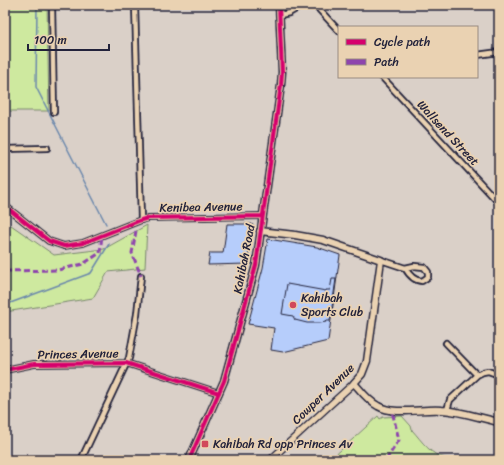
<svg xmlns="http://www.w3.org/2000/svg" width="504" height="465" font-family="Sriracha,sans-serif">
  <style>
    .green { fill: #cee99f; stroke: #78866d }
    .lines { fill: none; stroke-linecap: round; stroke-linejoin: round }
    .stream { stroke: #6a87ac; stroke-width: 1.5 }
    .building { fill: #b6cdfb; stroke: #22223b }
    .minor-casing { stroke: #22223b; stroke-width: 8 }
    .tertiary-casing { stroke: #22223b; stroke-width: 8 }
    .secondary-casing { stroke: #22223b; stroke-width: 9 }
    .minor { stroke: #ead2b2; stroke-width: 4.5 }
    .tertiary { stroke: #ead2b2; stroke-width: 5.5 }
    .secondary { stroke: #ead2b2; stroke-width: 6 }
    .quiet { stroke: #8e44ad; stroke-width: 3; stroke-dasharray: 6 3; stroke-linecap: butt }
    .cycleway-casing { stroke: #ead2b2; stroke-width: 6 }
    .cycleway { stroke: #d6006c; stroke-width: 4 }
    .poi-dot { fill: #d1495b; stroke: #ead2b2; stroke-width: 1.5 }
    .labels { text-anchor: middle; stroke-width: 3.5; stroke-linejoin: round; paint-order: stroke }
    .street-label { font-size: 12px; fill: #22223b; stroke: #ead2b2 }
    .poi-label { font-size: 12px; fill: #22223b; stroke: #ead2b2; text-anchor: start }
  </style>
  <rect width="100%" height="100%" fill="#dad0c8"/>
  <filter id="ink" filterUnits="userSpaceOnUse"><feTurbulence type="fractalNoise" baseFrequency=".025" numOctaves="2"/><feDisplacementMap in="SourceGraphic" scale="8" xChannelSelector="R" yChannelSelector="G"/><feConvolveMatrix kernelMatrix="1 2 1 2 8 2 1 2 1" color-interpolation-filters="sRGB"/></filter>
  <g filter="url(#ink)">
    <path class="green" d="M 5,5 L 47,5 L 49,111 L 5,111 Z
      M 11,225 L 54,255 L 104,249 L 147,225 L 145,268 L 108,272 L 93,298 L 5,312 L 5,228 Z
      M 378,416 L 380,419 L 383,417 L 402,416 L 411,426 L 412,430 C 422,441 431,456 446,458 C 455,459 464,458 472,460 L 330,460 Z"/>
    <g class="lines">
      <path class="stream" d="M 37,5 L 36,87 L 106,224
        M 5,305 L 91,273 L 109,244"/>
    </g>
    <path class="building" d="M 227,224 L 252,224 L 253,226 L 247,264 L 208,265 L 210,253 L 223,253 Z
      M 268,239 L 317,247 L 340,255 L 328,341 L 283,352 L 271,350 L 274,328 L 248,324 L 263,268 Z
      M 332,279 L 336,279 L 330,321 L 325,321 L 326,322 L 320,323 L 307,323 L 295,320 L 293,316 L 282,314 L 287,284 L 326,291 L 326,290 L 330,290 Z"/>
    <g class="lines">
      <defs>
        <path id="minor" d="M 52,5 L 54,112
          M 135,5 L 141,220
          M 315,5 L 339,31
          M 280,15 L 289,13 L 303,5
          M 477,55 L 499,52
          M 382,77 L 499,203
          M 5,149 L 47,148
          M 381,260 L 405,268 L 414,266 L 424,267 L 428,272 L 428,277 L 422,281 C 414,281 409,275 405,268
          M 446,343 L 477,375
          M 5,370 L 34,364 L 126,363 L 219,393
          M 447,410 L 450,400 L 477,375 L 483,372 L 488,371 L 499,375
          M 81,460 L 129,358 L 137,314 L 141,276"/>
        <path id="tertiary" d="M 5,206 L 49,241 L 64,246 L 83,243 L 141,220 L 148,218 L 262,216
          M 270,460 L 354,383"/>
        <path id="secondary" d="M 260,231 L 295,235 L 323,240 L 381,260 L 367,361 L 362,374 L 354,383 C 361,391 368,401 378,406 C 395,416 423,408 442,410 C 461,411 480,418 499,422
          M 189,460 L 224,381 L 256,265 L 281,85 L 282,72 L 279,5"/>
      </defs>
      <use href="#minor" class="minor-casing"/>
      <use href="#tertiary" class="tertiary-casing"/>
      <use href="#secondary" class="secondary-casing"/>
      <use href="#minor" class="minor"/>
      <use href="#tertiary" class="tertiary"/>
      <use href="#secondary" class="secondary"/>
      <path class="quiet" d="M 136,231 L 132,253 L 141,276
        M 5,271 L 58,270 L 83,264 L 100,253 L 102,235
        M 386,460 L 399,440 L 392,411"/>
      <defs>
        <path id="cycleway" d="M 5,206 L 49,241 L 64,246 L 83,243 L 141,220 L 148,218 L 262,216
          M 5,370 L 34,364 L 126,363 L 219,393
          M 189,460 L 224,381 L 256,265 L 281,85 L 282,72 L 279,5"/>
      </defs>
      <use href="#cycleway" class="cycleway-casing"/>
      <use href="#cycleway" class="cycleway"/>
    </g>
  </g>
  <g class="poi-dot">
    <circle cx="293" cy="305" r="4"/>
    <rect x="201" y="440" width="8" height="8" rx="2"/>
  </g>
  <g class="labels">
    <g class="street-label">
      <text transform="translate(448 133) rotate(47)" y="4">Wallsend Street</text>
      <text transform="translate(201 207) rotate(-1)" y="4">Kenibea Avenue</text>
      <text transform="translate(244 259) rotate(-79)" y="4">Kahibah Road</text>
      <text transform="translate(78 354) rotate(-1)" y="4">Princes Avenue</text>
      <text transform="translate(323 394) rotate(-44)" y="4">Cowper Avenue</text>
    </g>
    <g class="poi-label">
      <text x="301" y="302">Kahibah<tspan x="301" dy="14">Sports Club</tspan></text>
      <text x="213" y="448">Kahibah Rd opp Princes Av</text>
    </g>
  </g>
  <rect width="504" height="465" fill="none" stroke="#ead2b2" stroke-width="20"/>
  <rect x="10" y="10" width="484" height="445" fill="none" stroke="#22223b" stroke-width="1.5" filter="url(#ink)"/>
  <rect x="338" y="26" width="140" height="52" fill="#ead2b2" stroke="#9a8c82"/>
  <rect x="346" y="39" width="20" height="6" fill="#d6006c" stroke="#9a8c82"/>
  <text x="374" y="46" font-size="12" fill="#22223b">Cycle path</text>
  <rect x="346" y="59" width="20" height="6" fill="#8e44ad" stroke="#9a8c82"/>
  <text x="374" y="66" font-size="12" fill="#22223b">Path</text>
  <path d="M28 44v6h81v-6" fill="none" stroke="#22223b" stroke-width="2"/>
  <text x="34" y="44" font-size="12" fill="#22223b" stroke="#ead2b2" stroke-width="3" paint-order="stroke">100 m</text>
</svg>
